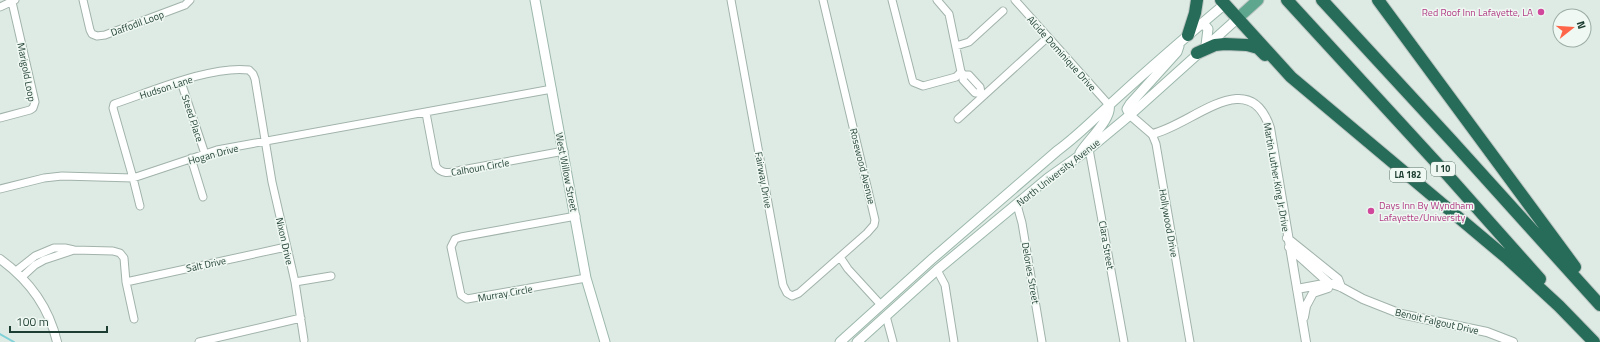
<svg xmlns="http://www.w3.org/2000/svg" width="1600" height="342" font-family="'Titillium Web',sans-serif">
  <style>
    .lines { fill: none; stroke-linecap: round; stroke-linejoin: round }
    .stream { stroke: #80d1d7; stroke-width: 2 }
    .minor-casing { stroke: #a1b3ab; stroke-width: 9 }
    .tertiary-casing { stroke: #a1b3ab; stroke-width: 10 }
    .secondary-casing { stroke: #9cb8ac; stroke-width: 11 }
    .primary-casing { stroke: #bcc5c2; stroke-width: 13 }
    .motorway-casing { stroke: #bcc5c2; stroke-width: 14 }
    .minor { stroke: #fff; stroke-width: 7 }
    .tertiary { stroke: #fff; stroke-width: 8 }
    .secondary { stroke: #fff; stroke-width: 9 }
    .primary { stroke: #5ea68d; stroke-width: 11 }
    .motorway { stroke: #276c58; stroke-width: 12 }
    .hotel-dot { fill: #d1479c; stroke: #eff8f2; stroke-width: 1.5 }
    .labels { text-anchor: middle; stroke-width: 3; stroke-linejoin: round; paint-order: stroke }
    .shield { fill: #eff8f2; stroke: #5d756c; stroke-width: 1 }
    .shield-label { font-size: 9px; font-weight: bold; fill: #1e3d32 }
    .hotel-label { font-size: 10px; fill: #b23c85; stroke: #eff8f2; text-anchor: end }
    .street-label { font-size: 10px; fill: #1e3d32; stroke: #eff8f2 }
  </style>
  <rect width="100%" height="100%" fill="#deebe4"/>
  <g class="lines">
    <path class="stream" d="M 0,334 L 14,342"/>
    <defs>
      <path id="minor" d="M 83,0 L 90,30 L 92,34 L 97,36 L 105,35 L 185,5 L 190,0
        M 731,0 L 783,285 L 787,293 L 792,296 L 799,293 L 867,233 L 874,225 L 875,220 L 823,0
        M 892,0 L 913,82 L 923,86 L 956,77 L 961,72
        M 937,0 L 949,14 L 961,72 L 964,75
        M 1015,0 L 1109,105
        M 0,7 L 15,0
        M 956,46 L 969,42 L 1003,11
        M 181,82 L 205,154
        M 981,93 L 975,93 L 963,80 L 964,75 L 969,75 L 980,87 L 981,93 L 983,96
        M 426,113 L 436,166 C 442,176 452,172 462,170 L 564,151
        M 0,118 L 30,110 L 33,108 L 35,102 L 12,2
        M 958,119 L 1048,37
        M 1152,134 L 1156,144 L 1190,342
        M 1089,149 L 1124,342
        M 191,158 L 203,197
        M 0,189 L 44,178 L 62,176 L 133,178 L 217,150 L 552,89
        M 1017,205 L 1022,223 L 1042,342
        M 140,206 L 133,178 L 113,108 L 114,104 C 150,92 212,65 249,70 L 253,74 L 255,79 L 272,182 L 295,282 L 304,340
        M 576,216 L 461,237 L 455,239 L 451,247 L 461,295 L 467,299 L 586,278
        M 840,257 L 848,269 L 881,305
        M 937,270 L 945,285 L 954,342
        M 16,271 L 35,256 L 54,248 L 65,248 L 74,250 L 113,251 L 120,253 L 124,258 L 126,282 L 134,319
        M 22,277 L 35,265 L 44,260 L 74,250
        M 126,282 L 286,247
        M 295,282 L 331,276
        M 886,316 L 893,342
        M 199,342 L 301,318"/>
      <path id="tertiary" d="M 1130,115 L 1152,134 C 1191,126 1249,63 1270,128 L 1306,342
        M 1287,238 L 1338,279 L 1341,287
        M 1289,247 L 1329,283
        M 0,259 C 29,280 49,307 57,342
        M 1297,289 L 1329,283 L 1341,287 L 1363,299 L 1401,314 L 1487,332 L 1513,342
        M 1304,317 L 1306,306 L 1313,293 L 1328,288"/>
      <path id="secondary" d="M 535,0 L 586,278 L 605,342
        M 1203,23 L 1208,29 L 1206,45
        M 1130,115 L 1127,109 L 1130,104 L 1177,52 L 1179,46
        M 1080,153 C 1087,141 1113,118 1109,105
        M 840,342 L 932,259 L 1057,151 C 1079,135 1097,116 1117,98 C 1152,66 1188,35 1225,4
        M 857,342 L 937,270 L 1048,178 L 1089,149 L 1130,115 L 1238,18"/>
      <path id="primary" d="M 1238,18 L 1258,0"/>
      <path id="motorway" d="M 1221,0 L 1291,77 L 1508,259 L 1559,306 L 1594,342
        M 1287,0 L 1444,171 L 1540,279
        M 1322,0 L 1452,141 L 1600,305
        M 1378,0 L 1575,267
        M 1188,35 L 1195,13 L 1197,0
        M 1197,53 L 1215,45 L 1225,44 L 1247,45 L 1258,48 L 1265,55"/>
    </defs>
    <use href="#minor" class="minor-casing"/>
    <use href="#tertiary" class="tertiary-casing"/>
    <use href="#secondary" class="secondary-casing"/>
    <use href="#primary" class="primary-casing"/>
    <use href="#motorway" class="motorway-casing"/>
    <use href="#minor" class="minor"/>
    <use href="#tertiary" class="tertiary"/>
    <use href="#secondary" class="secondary"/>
    <use href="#primary" class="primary"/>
    <use href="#motorway" class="motorway"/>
  </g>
  <g class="hotel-dot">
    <circle cx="1541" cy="12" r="4"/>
    <circle cx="1371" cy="211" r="4"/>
  </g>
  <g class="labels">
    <g class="shield">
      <rect x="1431" y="162" width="24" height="14" rx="3"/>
      <rect x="1390" y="168" width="36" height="14" rx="3"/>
    </g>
    <g class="shield-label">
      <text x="1443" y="172">I 10</text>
      <text x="1408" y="178">LA 182</text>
    </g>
    <g class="hotel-label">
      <text x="1533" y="16">Red Roof Inn Lafayette, LA</text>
      <text x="1379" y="209" text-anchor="start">Days Inn By Wyndham<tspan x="1379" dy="12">Lafayette/University</tspan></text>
    </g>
    <g class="street-label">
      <text transform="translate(137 23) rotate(-20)" y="4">Daffodil Loop</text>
      <text transform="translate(1062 53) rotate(48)" y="4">Alcide Dominique Drive</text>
      <text transform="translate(27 72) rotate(79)" y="4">Marigold Loop</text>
      <text transform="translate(166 87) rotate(-18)" y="4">Hudson Lane</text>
      <text transform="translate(193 118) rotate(72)" y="4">Steed Place</text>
      <text transform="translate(213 154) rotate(-15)" y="4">Hogan Drive</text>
      <text transform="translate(863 166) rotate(76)" y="4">Rosewood Avenue</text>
      <text transform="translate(480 167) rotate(-10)" y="4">Calhoun Circle</text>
      <text transform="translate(567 172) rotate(79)" y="4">West Willow Street</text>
      <text transform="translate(1058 172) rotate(-38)" y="4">North University Avenue</text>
      <text transform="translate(1277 177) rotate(80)" y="4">Martin Luther King Jr Drive</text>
      <text transform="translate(764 180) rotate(80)" y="4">Fairway Drive</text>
      <text transform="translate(1169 223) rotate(80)" y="4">Hollywood Drive</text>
      <text transform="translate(285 241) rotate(77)" y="4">Nixon Drive</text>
      <text transform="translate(1107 245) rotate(80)" y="4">Clara Street</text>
      <text transform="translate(206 264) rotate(-12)" y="4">Salt Drive</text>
      <text transform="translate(1031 273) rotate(80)" y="4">Delories Street</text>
      <text transform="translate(505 293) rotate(-10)" y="4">Murray Circle</text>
      <text transform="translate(1437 321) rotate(13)" y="4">Benoit Falgout Drive</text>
    </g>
  </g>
  <g transform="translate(1572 28) rotate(73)"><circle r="19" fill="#eff8f2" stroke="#9bada5"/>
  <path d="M0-3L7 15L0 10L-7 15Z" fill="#ff6649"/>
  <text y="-6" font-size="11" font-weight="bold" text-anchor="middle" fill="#1e3d32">N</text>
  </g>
  <path d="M10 326v6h97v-6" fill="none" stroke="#1e3d32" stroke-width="2"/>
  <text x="16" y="326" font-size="12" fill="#1e3d32" stroke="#eff8f2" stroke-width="3" paint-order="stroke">100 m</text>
</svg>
